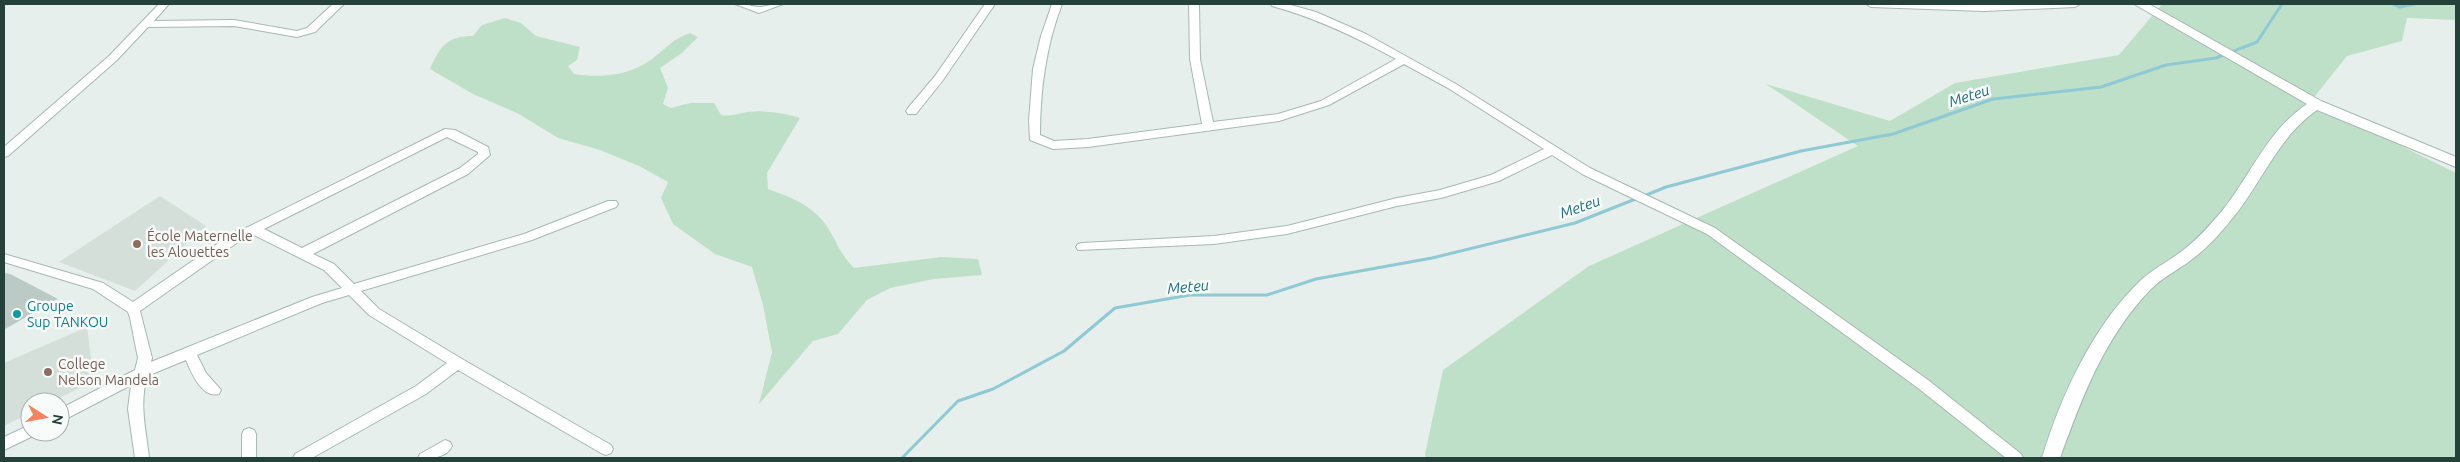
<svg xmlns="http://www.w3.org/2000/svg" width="2460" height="462" font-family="Ubuntu,sans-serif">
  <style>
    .built { fill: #d4dfda }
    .green { fill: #bfe0c8 }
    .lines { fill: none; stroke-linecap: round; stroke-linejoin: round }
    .stream { stroke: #8ec9d4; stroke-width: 3 }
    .building { fill: #bbcac4; stroke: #b8c9c2 }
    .street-casing { stroke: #a8b8b2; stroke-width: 2 }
    .secondary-casing { stroke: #a4bbb3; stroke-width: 2 }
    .street { fill: #fff; fill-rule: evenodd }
    .secondary { fill: #fff; fill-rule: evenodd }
    .education-dot { fill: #8d6e63; stroke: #f7fbf9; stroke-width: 2 }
    .culture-dot { fill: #0f9aa8; stroke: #f7fbf9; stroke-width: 2 }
    .labels { text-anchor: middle; stroke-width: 5; stroke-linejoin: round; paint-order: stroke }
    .education-label { font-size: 14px; fill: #785e54; stroke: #f7fbf9; text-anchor: start }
    .culture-label { font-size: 14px; fill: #0d838f; stroke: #f7fbf9; text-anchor: start }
    .water-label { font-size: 15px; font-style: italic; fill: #1c6f80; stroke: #f7fbf9 }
  </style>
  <rect width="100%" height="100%" fill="#e6efeb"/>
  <path class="built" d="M 160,196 L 206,226 L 135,291 L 59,262 Z
    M 87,327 L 94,381 L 51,402 L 30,402 L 30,413 L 4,426 L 4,363 Z"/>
  <path class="green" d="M 2162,4 L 2456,4 L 2456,20 L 2407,18 L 2402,41 L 2347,56 L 2311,101 L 2456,173 L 2456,458 L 1426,458 L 1425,454 L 1443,370 L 1589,266 L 1858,146 L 1766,84 L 1890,121 L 1955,83 L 2119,55 Z
    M 505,18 L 521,23 L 536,36 L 580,47 L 577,60 L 568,66 L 574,74 C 601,78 629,76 652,59 C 665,49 674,38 690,33 L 698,37 L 682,53 L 660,68 L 668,88 L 663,104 L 671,108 L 690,103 L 714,103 L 721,115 C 734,117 737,113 748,112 C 765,110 785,113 800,118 L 767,173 L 768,189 C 787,196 808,203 822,220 C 835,235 837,251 854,268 L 941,257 L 978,259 L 982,275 L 934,279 L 890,288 L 867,300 L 838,334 L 813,341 L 759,404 L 772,352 L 763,305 L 752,267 L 715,254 L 673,224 L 661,198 L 668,182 L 639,166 L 600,150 L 558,138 L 519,114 L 473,94 L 430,69 C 440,46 447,36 473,36 L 482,25 Z"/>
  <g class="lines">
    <path class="stream" d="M 2393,4 L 2400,7 L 2415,4
      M 1644,196 L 1666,187 L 1801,151 L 1893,134 L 1993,99 L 2101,87 L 2166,65 L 2216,58 L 2257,42 L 2282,4
      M 902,458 L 958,401 L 993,389 L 1064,351 L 1115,308 L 1190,295 L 1267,295 L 1316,279 L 1432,258 L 1575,223 L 1638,198"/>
  </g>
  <path class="building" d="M 4,273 L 11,275 L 57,299 L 4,329 Z"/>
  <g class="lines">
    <defs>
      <path id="street" d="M 159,4 L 169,4 L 154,21 L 234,20 L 297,31 L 307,28 L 333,4 L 344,4 L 315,32 L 297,37 L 234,26 L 148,27 L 117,60 L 8,156 L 4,157 L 4,147 L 109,56 Z
        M 735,4 C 744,3 752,7 759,7 C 766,7 774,3 783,4 L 759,13 Z
        M 985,4 L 995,4 L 943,80 L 916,114 L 908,114 L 906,111 L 908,108 L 935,76 Z
        M 1052,4 L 1062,4 C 1046,46 1040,90 1040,135 L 1054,141 L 1088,139 L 1202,124 L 1190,59 L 1189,4 L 1199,4 L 1200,59 L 1213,122 L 1278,114 L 1321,101 L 1396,59 C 1356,37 1316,18 1272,6 L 1271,4 L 1287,4 L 1316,12 L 1366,34 L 1456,84 L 1590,168 L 1715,228 L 1928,380 L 2021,454 L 2023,458 L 2006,458 L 1918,388 L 1707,234 L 1582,174 L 1552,155 L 1499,181 L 1441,198 L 1397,206 L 1287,234 L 1214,244 L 1078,250 L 1076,247 L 1078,244 L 1082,243 L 1214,236 L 1287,226 L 1397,198 L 1440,190 L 1491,175 L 1544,149 L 1448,88 L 1404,64 L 1329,105 L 1279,121 L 1088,147 L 1053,149 L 1030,140 L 1029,120 L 1033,69 L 1041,36 Z
        M 1866,4 L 2080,4 L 2075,7 L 1984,11 L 1871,7 Z
        M 445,129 L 455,130 L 488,147 L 490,155 L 468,174 L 313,254 L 334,264 L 354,284 L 524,234 L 608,201 L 616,201 L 618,204 L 616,207 L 532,240 L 361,291 L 379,309 L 462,359 L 611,445 L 613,449 L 611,453 L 606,455 L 601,453 L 458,370 L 426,394 L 312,458 L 293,458 L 295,454 L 416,386 L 447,363 L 369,315 L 349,295 L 322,303 L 197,355 L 206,373 L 221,390 L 219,394 C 202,399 191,372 186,360 L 147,376 C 139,406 146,428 149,458 L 135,458 L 128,409 L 131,385 L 60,422 L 60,409 L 135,370 L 138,358 L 130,318 L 128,312 L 93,289 L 4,262 L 4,254 L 103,283 L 133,302 L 236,231 L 248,227 ZM 447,137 L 478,152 L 478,154 L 460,168 L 302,248 L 264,229 ZM 248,235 L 254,235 L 324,270 L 342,288 L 312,297 L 151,362 L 152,358 L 140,311 Z
        M 30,425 L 30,432 L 37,432 L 35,435 L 4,450 L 4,437 Z
        M 249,428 L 254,430 L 256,434 L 256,458 L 242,458 L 242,434 L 244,430 Z
        M 445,440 L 450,442 L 452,446 C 446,459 430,458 418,458 L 420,454 Z"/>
      <path id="secondary" d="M 2134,4 L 2149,4 L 2321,101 L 2456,157 L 2456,167 L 2317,110 C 2277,138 2262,183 2231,220 C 2220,234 2206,249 2191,260 C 2178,270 2163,277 2151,289 C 2105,336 2082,397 2060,458 L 2042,458 C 2061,395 2093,326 2141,280 C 2153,269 2169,261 2182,251 C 2197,240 2210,225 2222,211 C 2251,175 2267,131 2307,104 Z"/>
    </defs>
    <use href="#street" class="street-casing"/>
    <use href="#secondary" class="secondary-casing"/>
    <use href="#street" class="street"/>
    <use href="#secondary" class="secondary"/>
  </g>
  <g class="education-dot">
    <circle cx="137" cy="244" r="5"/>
    <circle cx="48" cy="372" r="5"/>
  </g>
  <circle class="culture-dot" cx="17" cy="314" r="5"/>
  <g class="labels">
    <g class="education-label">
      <text x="147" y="241">École Maternelle<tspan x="147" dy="16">les Alouettes</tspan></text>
      <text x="58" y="369">College<tspan x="58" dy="16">Nelson Mandela</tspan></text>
    </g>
    <g class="culture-label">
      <text x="27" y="311">Groupe<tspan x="27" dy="16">Sup TANKOU</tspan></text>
    </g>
    <g class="water-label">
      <text transform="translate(1969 96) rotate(-18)" y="5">Meteu</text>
      <text transform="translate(1580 207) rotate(-19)" y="5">Meteu</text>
      <text transform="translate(1188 287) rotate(-5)" y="5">Meteu</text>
    </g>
  </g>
  <rect width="2460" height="462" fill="none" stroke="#24423a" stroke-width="10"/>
  <g transform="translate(45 417) rotate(101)"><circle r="24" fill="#f7fbf9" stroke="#a3b1ad"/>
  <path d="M0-4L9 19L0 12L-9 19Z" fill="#f4845f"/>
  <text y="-8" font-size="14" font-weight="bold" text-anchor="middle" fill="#24423a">N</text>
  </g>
</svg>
